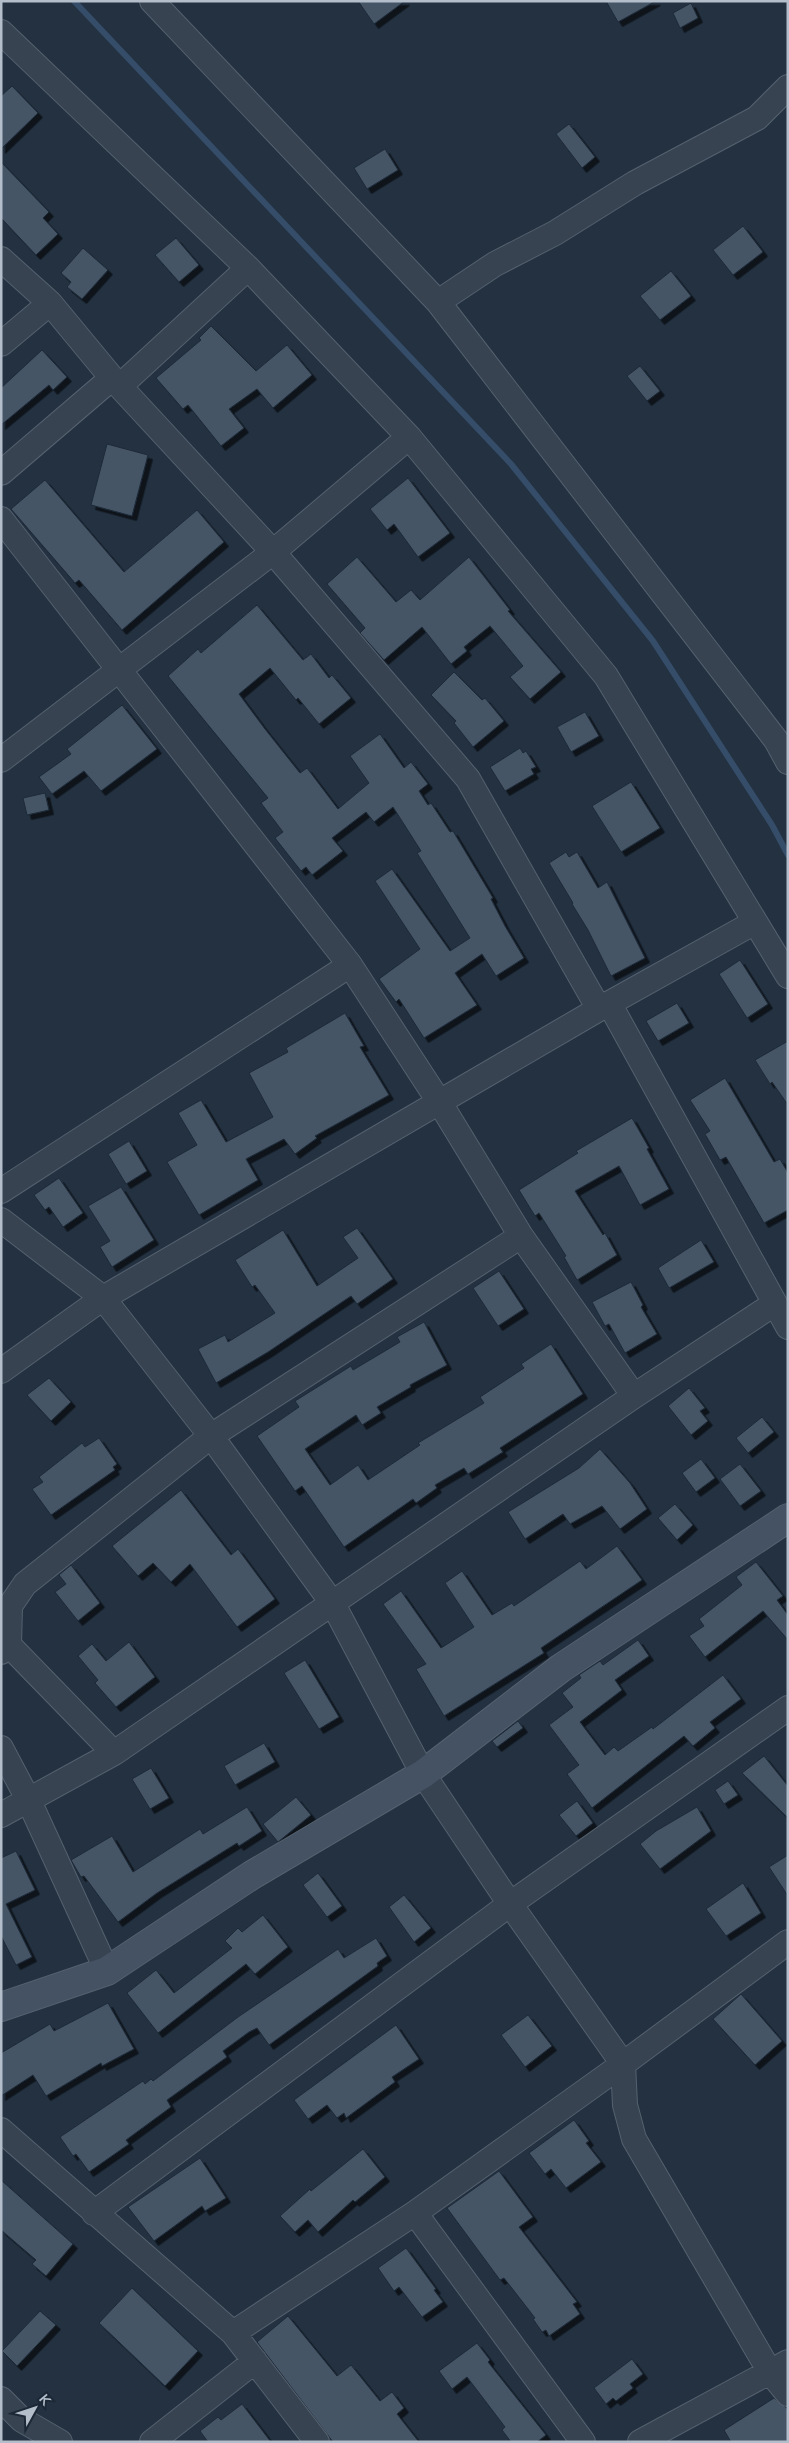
<svg xmlns="http://www.w3.org/2000/svg" width="789" height="2443" font-family="'Nunito Sans',sans-serif">
  <style>
    .lines { fill: none; stroke-linecap: round; stroke-linejoin: round }
    .stream { stroke: #354d69; stroke-width: 6 }
    .building { fill: #445466; stroke: #1e2a38; filter: url(#shadow) }
    .street-casing { stroke: #55616e; stroke-width: 26 }
    .secondary-casing { stroke: #55616e; stroke-width: 30 }
    .street { stroke: #374351; stroke-width: 24 }
    .secondary { stroke: #455264; stroke-width: 28 }
  </style>
  <defs>
    <filter id="shadow"><feDropShadow dx="4.5" dy="4.5" stdDeviation="0" flood-color="#0009"/></filter>
  </defs>
  <rect width="100%" height="100%" fill="#233141"/>
  <g class="lines">
    <path class="stream" d="M 74,1 L 511,464 L 653,641 L 772,825 L 788,855"/>
  </g>
  <path class="building" d="M 358,1 L 405,1 L 374,24 Z
    M 606,1 L 656,1 L 618,22 Z
    M 691,3 L 698,18 L 680,28 L 673,13 Z
    M 12,86 L 38,113 L 1,149 L 1,96 Z
    M 569,124 L 595,157 L 582,168 L 556,134 Z
    M 385,149 L 398,170 L 367,189 L 354,168 Z
    M 1,162 L 49,212 L 43,218 L 58,234 L 36,255 L 1,218 Z
    M 743,226 L 763,252 L 733,275 L 713,250 Z
    M 176,238 L 199,265 L 179,282 L 155,255 Z
    M 83,248 L 108,270 L 82,299 L 67,287 L 71,282 L 61,273 Z
    M 671,271 L 691,296 L 660,320 L 640,296 Z
    M 211,326 L 256,371 L 287,345 L 312,375 L 273,408 L 257,389 L 229,409 L 244,428 L 221,446 L 188,405 L 183,409 L 156,378 L 201,340 L 199,338 Z
    M 42,350 L 67,377 L 53,390 L 49,385 L 1,425 L 1,388 Z
    M 640,366 L 660,391 L 647,401 L 627,376 Z
    M 107,444 L 148,455 L 132,516 L 91,505 Z
    M 408,478 L 450,533 L 418,557 L 394,524 L 387,530 L 370,509 Z
    M 45,480 L 124,572 L 197,510 L 224,542 L 122,630 L 79,580 L 75,583 L 11,509 Z
    M 357,557 L 396,602 L 411,590 L 420,600 L 469,557 L 510,610 L 508,611 L 561,672 L 530,699 L 510,677 L 523,666 L 490,626 L 464,647 L 467,651 L 451,664 L 422,627 L 384,660 L 360,633 L 365,628 L 327,584 Z
    M 257,605 L 303,660 L 311,654 L 329,678 L 332,675 L 351,698 L 319,724 L 298,698 L 296,700 L 270,668 L 239,694 L 265,729 L 300,773 L 307,768 L 338,809 L 369,783 L 350,756 L 380,734 L 404,768 L 411,762 L 428,784 L 419,791 L 428,805 L 431,803 L 450,832 L 453,831 L 493,898 L 491,899 L 505,926 L 524,958 L 496,976 L 482,954 L 455,973 L 477,1005 L 424,1038 L 399,999 L 396,1002 L 379,979 L 420,949 L 375,881 L 392,869 L 450,951 L 470,938 L 417,853 L 421,851 L 393,807 L 374,822 L 366,812 L 332,838 L 343,851 L 312,875 L 306,867 L 301,871 L 275,838 L 283,832 L 261,803 L 268,798 L 168,676 L 198,649 L 201,653 Z
    M 454,672 L 482,700 L 485,698 L 504,721 L 473,747 L 454,723 L 456,721 L 431,695 Z
    M 122,705 L 157,749 L 101,791 L 84,771 L 52,794 L 39,777 L 71,754 L 67,749 Z
    M 585,712 L 599,736 L 571,752 L 557,727 Z
    M 520,748 L 523,753 L 526,751 L 536,767 L 531,769 L 534,774 L 505,791 L 490,767 Z
    M 631,782 L 660,828 L 621,852 L 592,806 Z
    M 45,793 L 49,810 L 27,815 L 23,798 Z
    M 566,852 L 569,857 L 577,852 L 598,888 L 607,882 L 645,958 L 611,976 L 588,930 L 572,904 L 573,903 L 549,863 Z
    M 740,960 L 768,1004 L 747,1018 L 719,974 Z
    M 677,1003 L 689,1023 L 658,1041 L 646,1021 Z
    M 345,1013 L 364,1046 L 360,1047 L 389,1095 L 315,1136 L 317,1138 L 295,1154 L 284,1139 L 246,1159 L 258,1180 L 199,1215 L 167,1162 L 197,1145 L 178,1113 L 201,1100 L 226,1142 L 273,1117 L 249,1073 L 288,1052 L 286,1048 Z
    M 788,1041 L 788,1105 L 772,1082 L 770,1084 L 755,1060 Z
    M 725,1078 L 774,1162 L 780,1159 L 788,1173 L 788,1210 L 764,1223 L 726,1157 L 720,1160 L 705,1134 L 710,1131 L 690,1100 Z
    M 632,1118 L 649,1148 L 647,1149 L 669,1189 L 640,1205 L 619,1166 L 575,1191 L 603,1235 L 605,1233 L 617,1255 L 577,1280 L 564,1257 L 566,1256 L 539,1213 L 535,1216 L 519,1190 L 578,1153 L 576,1151 Z
    M 129,1141 L 147,1171 L 126,1184 L 108,1154 Z
    M 59,1178 L 83,1213 L 63,1227 L 49,1207 L 45,1210 L 34,1195 Z
    M 121,1187 L 154,1240 L 112,1267 L 100,1247 L 110,1241 L 88,1206 Z
    M 357,1228 L 393,1279 L 357,1304 L 351,1296 L 268,1352 L 216,1383 L 198,1349 L 225,1335 L 228,1342 L 275,1313 L 255,1285 L 252,1287 L 235,1260 L 283,1230 L 317,1286 L 358,1258 L 343,1237 Z
    M 701,1240 L 714,1262 L 669,1288 L 658,1268 Z
    M 499,1271 L 524,1309 L 498,1326 L 473,1288 Z
    M 631,1282 L 643,1305 L 641,1307 L 657,1334 L 625,1353 L 609,1324 L 605,1326 L 592,1302 Z
    M 424,1322 L 447,1365 L 410,1385 L 411,1387 L 377,1407 L 381,1413 L 362,1425 L 356,1415 L 305,1449 L 330,1485 L 358,1465 L 368,1480 L 420,1445 L 418,1443 L 484,1403 L 480,1397 L 524,1368 L 521,1364 L 551,1344 L 583,1394 L 500,1448 L 503,1452 L 468,1474 L 464,1468 L 435,1485 L 437,1488 L 416,1503 L 413,1499 L 344,1547 L 302,1486 L 295,1491 L 257,1436 L 299,1407 L 295,1401 L 351,1366 L 353,1370 L 400,1342 L 397,1337 Z
    M 49,1378 L 71,1402 L 51,1421 L 27,1395 Z
    M 689,1388 L 705,1408 L 700,1411 L 708,1421 L 691,1435 L 668,1406 Z
    M 762,1417 L 774,1432 L 748,1453 L 736,1438 Z
    M 99,1438 L 117,1464 L 113,1467 L 115,1470 L 51,1515 L 32,1489 L 43,1482 L 39,1477 L 82,1443 L 85,1447 Z
    M 600,1449 L 630,1483 L 647,1509 L 620,1529 L 602,1506 L 570,1524 L 563,1514 L 525,1539 L 508,1512 L 579,1468 Z
    M 701,1459 L 715,1478 L 696,1492 L 682,1473 Z
    M 740,1464 L 761,1491 L 740,1506 L 720,1479 Z
    M 181,1490 L 231,1555 L 238,1549 L 275,1599 L 237,1627 L 190,1564 L 171,1582 L 153,1563 L 138,1576 L 112,1546 Z
    M 675,1504 L 693,1525 L 677,1540 L 658,1518 Z
    M 617,1546 L 642,1580 L 541,1648 L 544,1653 L 444,1716 L 416,1669 L 426,1664 L 383,1604 L 401,1591 L 441,1648 L 474,1627 L 445,1583 L 462,1571 L 492,1615 L 512,1603 L 514,1606 L 580,1561 L 586,1569 Z
    M 756,1562 L 783,1596 L 777,1600 L 788,1615 L 788,1640 L 763,1611 L 705,1657 L 689,1636 L 704,1626 L 699,1619 L 742,1585 L 736,1577 Z
    M 71,1565 L 100,1603 L 78,1621 L 55,1592 L 66,1584 L 59,1575 Z
    M 638,1640 L 649,1656 L 615,1680 L 622,1690 L 580,1722 L 605,1755 L 614,1747 L 618,1751 L 652,1727 L 653,1729 L 723,1675 L 741,1699 L 710,1722 L 715,1728 L 693,1746 L 684,1736 L 592,1808 L 567,1774 L 579,1765 L 549,1725 L 573,1707 L 562,1693 L 581,1678 L 579,1675 L 600,1661 L 603,1665 Z
    M 129,1642 L 155,1677 L 116,1707 L 95,1683 L 98,1680 L 78,1656 L 92,1644 L 106,1661 Z
    M 305,1660 L 339,1717 L 319,1729 L 284,1673 Z
    M 518,1721 L 523,1728 L 497,1747 L 492,1741 Z
    M 264,1743 L 275,1762 L 235,1785 L 224,1766 Z
    M 764,1756 L 788,1786 L 788,1818 L 742,1773 Z
    M 151,1768 L 169,1798 L 150,1809 L 132,1779 Z
    M 728,1781 L 738,1795 L 724,1804 L 715,1790 Z
    M 296,1797 L 311,1815 L 278,1842 L 263,1824 Z
    M 577,1801 L 593,1823 L 576,1836 L 559,1815 Z
    M 247,1807 L 262,1831 L 239,1846 L 237,1843 L 157,1893 L 118,1922 L 84,1876 L 81,1877 L 71,1860 L 112,1836 L 133,1872 L 200,1829 L 203,1834 Z
    M 697,1807 L 711,1831 L 660,1869 L 640,1844 L 656,1831 Z
    M 16,1851 L 35,1890 L 6,1904 L 32,1957 L 16,1965 L 1,1936 L 1,1858 Z
    M 788,1855 L 788,1896 L 769,1867 Z
    M 318,1873 L 342,1906 L 327,1917 L 303,1885 Z
    M 743,1883 L 761,1913 L 726,1936 L 706,1909 Z
    M 404,1895 L 431,1928 L 414,1942 L 389,1907 Z
    M 263,1915 L 288,1947 L 255,1974 L 246,1964 L 158,2033 L 127,1993 L 156,1970 L 174,1993 L 232,1948 L 225,1941 L 238,1928 L 242,1932 Z
    M 376,1938 L 387,1956 L 377,1963 L 378,1966 L 269,2045 L 257,2028 L 249,2032 L 223,2051 L 227,2057 L 167,2100 L 171,2107 L 126,2140 L 129,2144 L 89,2172 L 76,2154 L 73,2156 L 60,2137 L 143,2081 L 145,2084 L 151,2079 L 153,2081 L 238,2017 L 338,1949 L 344,1958 Z
    M 741,1994 L 782,2041 L 755,2065 L 713,2019 Z
    M 108,2003 L 134,2049 L 102,2066 L 101,2063 L 46,2096 L 33,2075 L 1,2096 L 1,2053 L 50,2024 L 54,2031 Z
    M 528,2015 L 552,2046 L 525,2067 L 501,2035 Z
    M 396,2025 L 419,2059 L 392,2077 L 395,2082 L 346,2118 L 344,2113 L 337,2118 L 327,2105 L 308,2119 L 294,2100 Z
    M 574,2120 L 589,2141 L 586,2143 L 601,2162 L 566,2188 L 551,2169 L 545,2174 L 529,2153 Z
    M 363,2149 L 385,2177 L 355,2202 L 353,2200 L 318,2232 L 308,2220 L 295,2232 L 280,2216 L 310,2189 L 311,2191 Z
    M 200,2158 L 226,2198 L 205,2211 L 202,2206 L 154,2241 L 128,2207 Z
    M 499,2171 L 533,2217 L 519,2227 L 577,2302 L 573,2304 L 580,2314 L 549,2336 L 546,2330 L 542,2332 L 533,2319 L 535,2318 L 504,2278 L 500,2280 L 447,2208 Z
    M 1,2180 L 73,2244 L 46,2276 L 32,2264 L 36,2260 L 1,2230 Z
    M 406,2248 L 436,2289 L 434,2290 L 443,2302 L 422,2317 L 399,2287 L 394,2291 L 378,2268 Z
    M 132,2288 L 198,2351 L 165,2386 L 99,2323 Z
    M 40,2311 L 56,2325 L 17,2366 L 2,2351 Z
    M 288,2316 L 337,2376 L 351,2365 L 380,2401 L 392,2392 L 404,2408 L 397,2414 L 419,2442 L 333,2442 L 257,2342 Z
    M 477,2343 L 490,2360 L 488,2362 L 546,2435 L 537,2442 L 511,2442 L 502,2430 L 505,2427 L 467,2377 L 452,2389 L 439,2371 Z
    M 632,2359 L 643,2374 L 630,2384 L 633,2388 L 616,2401 L 613,2398 L 606,2404 L 594,2388 Z
    M 774,2398 L 788,2409 L 788,2442 L 731,2442 L 724,2430 Z
    M 242,2404 L 271,2442 L 208,2442 L 200,2431 L 218,2417 L 221,2420 Z"/>
  <g class="lines">
    <defs>
      <path id="street" d="M 152,1 L 438,302 L 776,740 L 788,762
        M 1,32 L 248,268 L 409,437 L 606,676 L 788,976
        M 1,259 L 50,303 L 112,378 L 273,552 L 468,779 L 599,1009
        M 438,302 L 495,264 L 555,233 L 635,183 L 757,118 L 788,87
        M 1,344 L 50,303
        M 120,386 L 248,268
        M 1,473 L 112,378
        M 1,519 L 350,965 L 440,1103 L 521,1236 L 634,1396
        M 1,760 L 273,552 L 409,437
        M 609,1003 L 788,1327
        M 1,1191 L 350,965
        M 1,1220 L 103,1298 L 211,1436 L 333,1604 L 423,1774 L 510,1904 L 623,2064 L 625,2105 L 634,2139 L 770,2372 L 788,2394
        M 1,1371 L 103,1298 L 599,1009 L 755,922
        M 9,1645 L 114,1753
        M 1,1652 L 9,1645 L 10,1606 L 25,1584 L 211,1436 L 521,1236
        M 1,1748 L 29,1801 L 107,1971
        M 1,1815 L 114,1753 L 634,1396 L 774,1304
        M 1,2130 L 233,2333 L 317,2442
        M 94,2213 L 510,1904 L 788,1708
        M 415,2213 L 583,2442
        M 233,2333 L 415,2213 L 623,2064 L 788,1942
        M 1,2399 L 22,2420 L 60,2442
        M 152,2442 L 255,2361
        M 640,2442 L 788,2362"/>
      <path id="secondary" d="M 1,2007 L 107,1971 L 252,1875 L 423,1774 L 561,1668 L 788,1518"/>
    </defs>
    <use href="#street" class="street-casing"/>
    <use href="#secondary" class="secondary-casing"/>
    <use href="#street" class="street"/>
    <use href="#secondary" class="secondary"/>
  </g>
  <rect width="789" height="2443" fill="none" stroke="#b4becb" stroke-width="5"/>
  <g transform="translate(35 2408) rotate(50)" stroke="#1c2836" stroke-width="4" paint-order="stroke">
  <path d="M0-4L9 19L0 12L-9 19Z" fill="#b4becb"/>
  <text y="-8" font-size="14" font-weight="bold" text-anchor="middle" fill="#b4becb">K</text>
  </g>
</svg>
